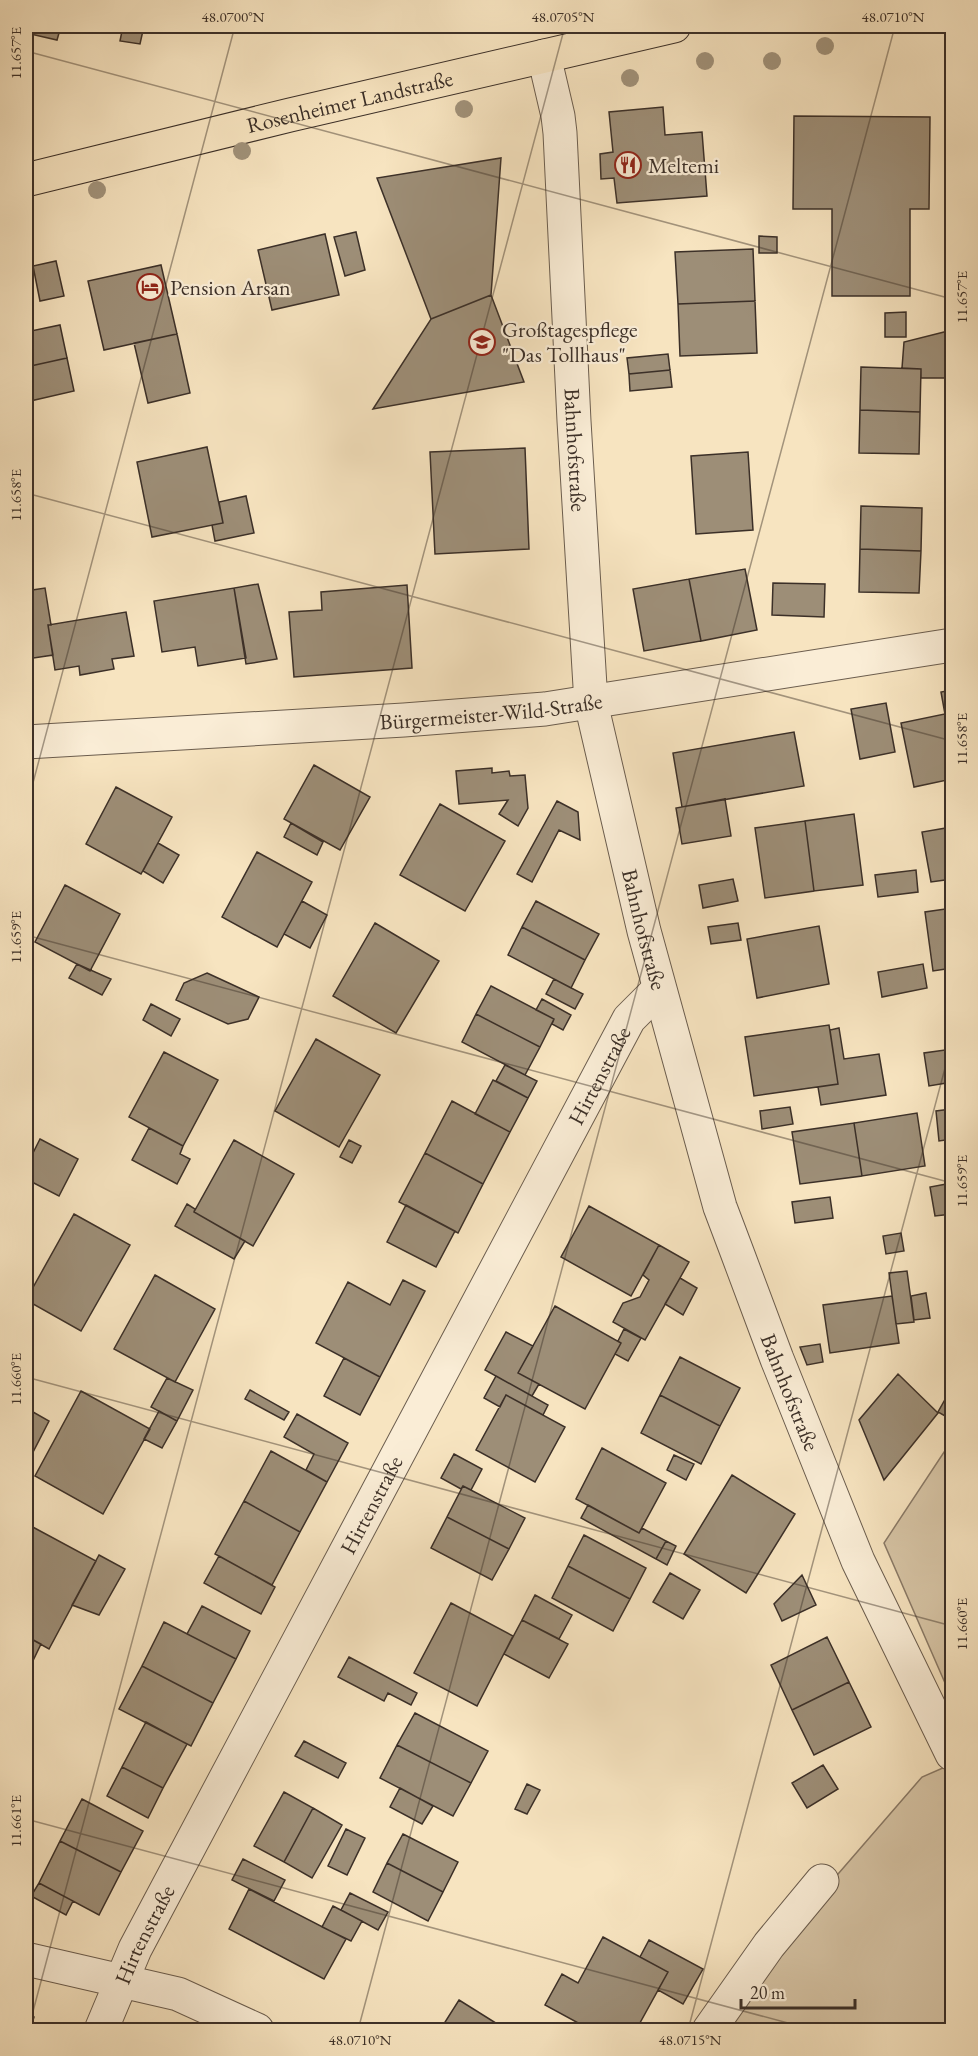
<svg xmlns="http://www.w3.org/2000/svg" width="978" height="2056" font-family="'EB Garamond',serif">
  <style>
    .green { fill: #d7c5a6; stroke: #8a7a67; stroke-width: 1.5 }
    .building { fill: #9d8e77; stroke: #3c3028; stroke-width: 1.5 }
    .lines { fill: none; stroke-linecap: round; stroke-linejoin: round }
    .minor-casing { stroke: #6b5d4e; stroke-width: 35 }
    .major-casing { stroke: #3c3028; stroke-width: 35 }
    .minor { stroke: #faedd6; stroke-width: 33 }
    .major { stroke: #f7e4c0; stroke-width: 33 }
    .tree { fill: #a1927a }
    .ticks { fill: none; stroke: #3c3028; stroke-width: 1.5; stroke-opacity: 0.45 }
    .labels { text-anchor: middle; stroke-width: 4.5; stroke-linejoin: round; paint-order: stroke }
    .street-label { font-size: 22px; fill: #3c3028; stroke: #faedd6 }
    .poi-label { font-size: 22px; fill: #3c3028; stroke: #faedd6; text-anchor: start }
    .neatline { fill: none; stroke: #3c3028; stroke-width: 2 }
    .ticks-label { font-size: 15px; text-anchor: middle; fill: #3c3028 }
  </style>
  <rect width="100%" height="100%" fill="#f7e4c0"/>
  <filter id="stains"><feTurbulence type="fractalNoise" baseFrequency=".00333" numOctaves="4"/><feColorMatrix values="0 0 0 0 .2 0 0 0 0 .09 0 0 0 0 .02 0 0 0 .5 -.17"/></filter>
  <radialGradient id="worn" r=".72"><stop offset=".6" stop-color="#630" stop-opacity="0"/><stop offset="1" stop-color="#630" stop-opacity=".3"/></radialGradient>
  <path class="green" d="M 952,1440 L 952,1699 L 884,1543 Z
    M 952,1764 L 952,2030 L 718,2030 L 774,1948 L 922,1777 Z"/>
  <path class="building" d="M 26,26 L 61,26 L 57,40 L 26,33 Z
    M 123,26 L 144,26 L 140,44 L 120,41 Z
    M 663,107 L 665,135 L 702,132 L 707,196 L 617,203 L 614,178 L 601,179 L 600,154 L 613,152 L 609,112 Z
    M 794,116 L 930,117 L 929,209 L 910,209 L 910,296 L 832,296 L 832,209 L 793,209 Z
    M 501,158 L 491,295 L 431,319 L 377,178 Z
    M 356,232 L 365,270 L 345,276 L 334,237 Z
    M 325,234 L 339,295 L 272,310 L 258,250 Z
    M 759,236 L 777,237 L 777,253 L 759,253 Z
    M 753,249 L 755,301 L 678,304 L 675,252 Z
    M 56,261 L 64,296 L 40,301 L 33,266 Z
    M 161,265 L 177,334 L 104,350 L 88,281 Z
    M 491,295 L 524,382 L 373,409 L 431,319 Z
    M 755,301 L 757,353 L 680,356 L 678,304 Z
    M 906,312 L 906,337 L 885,337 L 885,313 Z
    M 60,325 L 67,358 L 26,367 L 26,332 Z
    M 952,330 L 952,378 L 921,378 L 921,369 L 902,368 L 904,342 Z
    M 177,334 L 190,393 L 148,403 L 134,343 Z
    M 668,354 L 670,370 L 629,374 L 627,358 Z
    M 67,358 L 74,391 L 26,402 L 26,367 Z
    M 861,367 L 921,369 L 920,412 L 860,410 Z
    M 670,370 L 672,387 L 630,391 L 629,374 Z
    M 860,410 L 920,412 L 919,454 L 859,453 Z
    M 207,447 L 223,523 L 152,537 L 137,462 Z
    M 525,448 L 529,549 L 435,554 L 430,452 Z
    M 748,452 L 753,530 L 696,534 L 691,456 Z
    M 246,496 L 254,533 L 215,541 L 212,525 L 223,523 L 219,502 Z
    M 861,506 L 922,508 L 921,551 L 860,549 Z
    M 860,549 L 921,551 L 919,593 L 859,592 Z
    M 745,569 L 757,630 L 701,641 L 689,579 Z
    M 689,579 L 701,641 L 644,651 L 633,589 Z
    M 773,583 L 825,584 L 824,617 L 772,615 Z
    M 258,584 L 277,659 L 246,664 L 234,588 Z
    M 407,585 L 412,668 L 294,677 L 289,612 L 322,610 L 321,592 Z
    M 45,588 L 51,625 L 48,625 L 53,655 L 27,659 L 26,648 L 26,591 Z
    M 234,588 L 246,658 L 198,666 L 195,647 L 162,652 L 154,601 Z
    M 126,612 L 134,656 L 112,659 L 114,669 L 80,675 L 79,666 L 55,670 L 48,625 Z
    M 952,690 L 952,779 L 914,787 L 901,723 L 945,714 L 941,692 Z
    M 886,703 L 895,752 L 860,759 L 851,709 Z
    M 794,732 L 804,786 L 682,807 L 673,753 Z
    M 314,765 L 370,797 L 340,850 L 284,819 Z
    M 492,768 L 492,773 L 509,771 L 510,776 L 525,775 L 528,808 L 518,826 L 499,814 L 508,800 L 459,804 L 456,771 Z
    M 116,787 L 172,817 L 141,874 L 86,844 Z
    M 725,799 L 731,836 L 682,844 L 676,808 Z
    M 557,801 L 578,812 L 580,840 L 559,830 L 532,882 L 517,874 Z
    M 440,804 L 505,841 L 465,911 L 400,875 Z
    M 854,814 L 863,885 L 814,891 L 805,821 Z
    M 805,821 L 814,891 L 765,898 L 755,828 Z
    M 291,823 L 323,842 L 317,855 L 284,837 Z
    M 952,827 L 952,879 L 931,882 L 922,832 Z
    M 158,843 L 179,855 L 163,883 L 143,871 Z
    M 257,852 L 312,882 L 277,947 L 222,917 Z
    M 916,870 L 918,892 L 878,897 L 875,875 Z
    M 733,879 L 738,901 L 703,908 L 699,885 Z
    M 65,885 L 120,914 L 90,971 L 35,942 Z
    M 302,901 L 327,915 L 310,948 L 284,934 Z
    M 536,901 L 599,934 L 585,960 L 522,927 Z
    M 952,908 L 952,968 L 933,971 L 925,912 Z
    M 375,923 L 439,961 L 396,1033 L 333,996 Z
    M 738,923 L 741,940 L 711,944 L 708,927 Z
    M 819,926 L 829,984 L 757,998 L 747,939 Z
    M 522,927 L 585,960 L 571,988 L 508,955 Z
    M 77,964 L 111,979 L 102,995 L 69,978 Z
    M 923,964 L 927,988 L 882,997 L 878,972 Z
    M 207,973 L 259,997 L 248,1019 L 228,1024 L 176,1000 L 184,983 Z
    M 554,979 L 583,994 L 575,1009 L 546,994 Z
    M 491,986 L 554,1019 L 540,1047 L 476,1014 Z
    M 542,999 L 571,1015 L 563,1030 L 552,1024 L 554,1019 L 536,1010 Z
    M 151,1004 L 180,1019 L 171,1036 L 143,1020 Z
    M 476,1014 L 540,1047 L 525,1075 L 462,1042 Z
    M 829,1025 L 838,1084 L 754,1096 L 745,1037 Z
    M 839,1028 L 844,1059 L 879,1054 L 886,1095 L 821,1105 L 818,1087 L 838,1084 L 830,1030 Z
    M 316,1039 L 380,1075 L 339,1147 L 275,1111 Z
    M 952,1049 L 952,1082 L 929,1086 L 924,1053 Z
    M 164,1052 L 218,1080 L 183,1146 L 129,1117 Z
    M 505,1065 L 537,1081 L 528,1098 L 496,1081 Z
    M 493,1080 L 528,1098 L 510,1132 L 475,1114 Z
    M 452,1101 L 510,1132 L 483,1184 L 425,1153 Z
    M 790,1107 L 793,1124 L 762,1129 L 760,1111 Z
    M 951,1109 L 952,1139 L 939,1141 L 936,1111 Z
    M 917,1113 L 925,1166 L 862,1176 L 854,1123 Z
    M 854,1123 L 862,1176 L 800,1184 L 792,1132 Z
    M 149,1128 L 183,1146 L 180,1154 L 190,1159 L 177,1184 L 132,1160 Z
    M 40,1139 L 78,1159 L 59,1196 L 26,1179 L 26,1167 Z
    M 234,1140 L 294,1174 L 253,1246 L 194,1212 Z
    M 349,1140 L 361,1146 L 352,1163 L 340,1157 Z
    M 425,1153 L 483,1184 L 458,1233 L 399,1202 Z
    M 952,1183 L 952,1214 L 935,1216 L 930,1187 Z
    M 830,1197 L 833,1218 L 795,1223 L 792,1202 Z
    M 187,1204 L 195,1209 L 194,1212 L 245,1241 L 234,1259 L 175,1226 Z
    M 406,1205 L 455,1231 L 436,1267 L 387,1242 Z
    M 589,1206 L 659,1245 L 631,1296 L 561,1257 Z
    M 74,1214 L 130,1245 L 81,1331 L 26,1300 Z
    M 901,1233 L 904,1251 L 886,1254 L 883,1236 Z
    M 659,1245 L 689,1262 L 645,1340 L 613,1322 L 623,1303 L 640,1297 L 649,1280 L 643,1275 Z
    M 907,1271 L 914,1322 L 896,1324 L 889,1273 Z
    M 155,1275 L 215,1309 L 175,1382 L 114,1349 Z
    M 680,1278 L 697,1288 L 683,1315 L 665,1304 Z
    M 403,1280 L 425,1291 L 380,1377 L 316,1343 L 348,1282 L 390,1305 Z
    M 926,1293 L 930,1318 L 914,1320 L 911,1296 Z
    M 892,1296 L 899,1343 L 830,1353 L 823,1305 Z
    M 555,1306 L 621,1343 L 585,1409 L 518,1373 Z
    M 624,1329 L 641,1338 L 628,1361 L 615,1354 L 621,1343 L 618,1341 Z
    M 506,1332 L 533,1346 L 518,1373 L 539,1384 L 532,1396 L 485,1370 Z
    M 820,1344 L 823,1362 L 807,1365 L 800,1347 Z
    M 680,1357 L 740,1388 L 720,1426 L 660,1395 Z
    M 344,1358 L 380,1377 L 360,1415 L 324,1396 Z
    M 898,1374 L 938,1413 L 884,1480 L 859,1420 Z
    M 496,1376 L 548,1405 L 543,1415 L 506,1395 L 500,1407 L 484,1398 Z
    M 167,1378 L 193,1390 L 177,1421 L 151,1407 Z
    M 952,1387 L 952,1420 L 938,1412 Z
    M 250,1390 L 289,1412 L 284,1420 L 245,1399 Z
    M 81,1391 L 150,1429 L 103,1514 L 35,1476 Z
    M 506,1395 L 565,1427 L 535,1482 L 476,1450 Z
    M 660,1395 L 720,1426 L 701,1464 L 641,1433 Z
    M 26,1408 L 49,1421 L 30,1458 L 26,1456 Z
    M 159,1411 L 177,1421 L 162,1448 L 144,1439 Z
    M 297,1414 L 348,1443 L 327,1482 L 306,1470 L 314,1454 L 284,1437 Z
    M 602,1448 L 666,1483 L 639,1533 L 576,1499 Z
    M 271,1451 L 327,1482 L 300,1532 L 244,1501 Z
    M 454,1454 L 482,1469 L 471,1490 L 463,1486 L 461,1489 L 441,1478 Z
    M 674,1455 L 694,1464 L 686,1480 L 667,1470 Z
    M 732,1475 L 795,1514 L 746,1593 L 684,1554 Z
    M 463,1486 L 525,1518 L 509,1549 L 447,1517 Z
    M 244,1501 L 300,1532 L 272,1585 L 215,1554 Z
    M 588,1505 L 639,1533 L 642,1528 L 666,1541 L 656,1559 L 581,1518 Z
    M 447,1517 L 509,1549 L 492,1580 L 431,1548 Z
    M 29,1525 L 96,1561 L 49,1649 L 26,1636 L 26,1531 Z
    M 584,1535 L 646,1568 L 630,1599 L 568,1566 Z
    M 666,1541 L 676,1546 L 667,1565 L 656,1559 Z
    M 99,1555 L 125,1569 L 99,1615 L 72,1605 Z
    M 219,1556 L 275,1587 L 261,1614 L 204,1583 Z
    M 568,1566 L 630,1599 L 613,1631 L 552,1598 Z
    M 670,1573 L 700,1590 L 683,1619 L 653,1602 Z
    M 802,1575 L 816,1605 L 782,1621 L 774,1604 Z
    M 535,1595 L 572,1615 L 559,1639 L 522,1620 Z
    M 451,1603 L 513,1636 L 477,1706 L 414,1673 Z
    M 202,1606 L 250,1631 L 236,1659 L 187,1634 Z
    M 522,1620 L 568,1644 L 549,1678 L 504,1654 Z
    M 164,1622 L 236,1659 L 213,1703 L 142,1666 Z
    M 26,1636 L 41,1644 L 29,1669 L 26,1667 Z
    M 827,1637 L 849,1682 L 792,1710 L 771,1665 Z
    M 349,1657 L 417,1693 L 411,1705 L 388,1693 L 384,1701 L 338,1677 Z
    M 142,1666 L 213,1703 L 191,1746 L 119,1709 Z
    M 849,1682 L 871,1727 L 814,1755 L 792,1710 Z
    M 415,1713 L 488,1751 L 471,1783 L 397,1745 Z
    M 146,1722 L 187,1744 L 163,1788 L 122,1767 Z
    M 304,1741 L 346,1763 L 338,1778 L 295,1756 Z
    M 397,1745 L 471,1783 L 453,1816 L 380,1778 Z
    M 823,1765 L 838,1789 L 807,1808 L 792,1783 Z
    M 122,1767 L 163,1788 L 148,1818 L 107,1796 Z
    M 527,1784 L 540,1790 L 527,1814 L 515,1809 Z
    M 400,1788 L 433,1806 L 422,1824 L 390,1807 Z
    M 284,1792 L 313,1808 L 284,1862 L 254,1846 Z
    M 82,1799 L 143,1831 L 121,1872 L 60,1841 Z
    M 313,1808 L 342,1825 L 312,1878 L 284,1862 Z
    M 346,1829 L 365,1838 L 347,1875 L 328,1866 Z
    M 403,1834 L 458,1862 L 443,1892 L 387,1863 Z
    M 60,1841 L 121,1872 L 99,1915 L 39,1883 Z
    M 243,1859 L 285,1880 L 274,1901 L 232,1880 Z
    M 387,1863 L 443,1892 L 428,1921 L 373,1892 Z
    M 39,1883 L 73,1901 L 66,1915 L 31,1896 Z
    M 249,1889 L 346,1939 L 324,1979 L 229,1929 Z
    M 350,1893 L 388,1912 L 378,1930 L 341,1910 Z
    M 333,1906 L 362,1921 L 351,1941 L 322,1927 Z
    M 603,1937 L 668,1972 L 636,2030 L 591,2030 L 545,2005 L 562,1974 L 578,1983 Z
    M 649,1940 L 703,1969 L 683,2004 L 658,1990 L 668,1972 L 640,1957 Z
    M 459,2000 L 507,2030 L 440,2030 Z
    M 26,2015 L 34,2017 L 30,2030 L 26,2030 Z"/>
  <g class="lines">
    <defs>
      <g id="minor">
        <path id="s1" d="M 544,56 L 558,116 L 560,133 L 574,421 L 591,703 L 644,931 L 720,1207 L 737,1252 L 777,1359 L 858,1561 L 952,1754"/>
        <path id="s2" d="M 26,742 L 404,720 L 545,709 L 952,645"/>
        <path d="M 26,1959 L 178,1994 L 257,2030"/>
        <path id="s3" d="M 101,2030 L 135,1949 L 629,1019 L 659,989"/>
        <path d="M 709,2030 L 769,1945 L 822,1881"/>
      </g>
      <g id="major">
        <path id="s4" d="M 26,180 L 290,115 L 674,26"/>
      </g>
    </defs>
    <use href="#minor" class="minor-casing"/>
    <use href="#major" class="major-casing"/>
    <use href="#minor" class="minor"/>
    <use href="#major" class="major"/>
  </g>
  <g class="tree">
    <circle cx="825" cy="46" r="9"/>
    <circle cx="705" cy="61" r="9"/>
    <circle cx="772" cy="61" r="9"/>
    <circle cx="630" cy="78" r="9"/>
    <circle cx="464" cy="109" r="9"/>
    <circle cx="242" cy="151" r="9"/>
    <circle cx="97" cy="190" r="9"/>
  </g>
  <path class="ticks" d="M 26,51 L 952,299M 26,493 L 952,741M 26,809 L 235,26M 26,935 L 952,1183M 26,1377 L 952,1626M 26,1819 L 814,2030M 28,2030 L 565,26M 358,2030 L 895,26M 688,2030 L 952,1042"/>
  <defs>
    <symbol id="restaurant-ring" viewBox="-11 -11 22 22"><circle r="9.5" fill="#faedd6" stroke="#8f2418" stroke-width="1.5"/><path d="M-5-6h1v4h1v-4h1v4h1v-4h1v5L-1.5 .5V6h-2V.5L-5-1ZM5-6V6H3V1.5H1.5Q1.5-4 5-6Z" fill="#8f2418"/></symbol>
    <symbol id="hotel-ring" viewBox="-11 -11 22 22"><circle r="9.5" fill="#faedd6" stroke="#8f2418" stroke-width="1.5"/><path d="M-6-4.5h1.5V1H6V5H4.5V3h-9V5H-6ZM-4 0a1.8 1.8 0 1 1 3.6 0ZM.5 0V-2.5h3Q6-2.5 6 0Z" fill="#8f2418"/></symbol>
    <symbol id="school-ring" viewBox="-11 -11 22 22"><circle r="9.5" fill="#faedd6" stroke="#8f2418" stroke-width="1.5"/><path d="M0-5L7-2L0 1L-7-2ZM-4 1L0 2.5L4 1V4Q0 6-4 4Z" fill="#8f2418"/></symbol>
  </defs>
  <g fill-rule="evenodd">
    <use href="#restaurant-ring" x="613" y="150" width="30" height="30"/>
    <use href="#hotel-ring" x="135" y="272" width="30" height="30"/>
    <use href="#school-ring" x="467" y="327" width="30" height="30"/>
  </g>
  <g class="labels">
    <g class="street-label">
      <text dy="8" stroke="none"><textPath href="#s4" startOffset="333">Rosenheimer Landstraße</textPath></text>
      <text dy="8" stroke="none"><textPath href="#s1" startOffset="396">Bahnhofstraße</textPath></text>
      <text dy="8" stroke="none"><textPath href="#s2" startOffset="466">Bürgermeister-Wild-Straße</textPath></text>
      <text dy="8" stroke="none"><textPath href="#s1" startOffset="882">Bahnhofstraße</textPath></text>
      <text dy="8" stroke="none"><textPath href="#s3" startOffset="1077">Hirtenstraße</textPath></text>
      <text dy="8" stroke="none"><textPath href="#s1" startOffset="1368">Bahnhofstraße</textPath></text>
      <text dy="8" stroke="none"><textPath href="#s3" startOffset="591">Hirtenstraße</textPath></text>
      <text dy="8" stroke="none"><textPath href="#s3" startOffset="105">Hirtenstraße</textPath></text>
    </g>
    <g class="poi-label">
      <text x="648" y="173">Meltemi</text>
      <text x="170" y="295">Pension Arsan</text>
      <text x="502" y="337">Großtagespflege<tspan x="502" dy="25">"Das Tollhaus"</tspan></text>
    </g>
  </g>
  <rect width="978" height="2056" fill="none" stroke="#f7e4c0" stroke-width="66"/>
  <path d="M741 1999v9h114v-9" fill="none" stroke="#3c3028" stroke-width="3"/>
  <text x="750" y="1999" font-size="18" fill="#3c3028" stroke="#faedd6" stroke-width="4.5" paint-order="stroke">20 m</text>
  <rect x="33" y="33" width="912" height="1990" class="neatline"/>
  <g class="ticks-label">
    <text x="233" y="22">48.0700°N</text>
    <text x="563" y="22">48.0705°N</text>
    <text x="893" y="22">48.0710°N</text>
    <text transform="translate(16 53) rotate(-90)" y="5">11.657°E</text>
    <text transform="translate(962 297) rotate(-90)" y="5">11.657°E</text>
    <text transform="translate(16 495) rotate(-90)" y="5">11.658°E</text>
    <text transform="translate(962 739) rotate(-90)" y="5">11.658°E</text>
    <text transform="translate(16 937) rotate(-90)" y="5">11.659°E</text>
    <text transform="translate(962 1181) rotate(-90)" y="5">11.659°E</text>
    <text transform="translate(16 1379) rotate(-90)" y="5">11.660°E</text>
    <text transform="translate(962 1624) rotate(-90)" y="5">11.660°E</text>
    <text transform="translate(16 1821) rotate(-90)" y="5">11.661°E</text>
    <text x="360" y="2045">48.0710°N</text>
    <text x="690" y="2045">48.0715°N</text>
  </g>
  <rect width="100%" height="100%" filter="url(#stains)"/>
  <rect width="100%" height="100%" fill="url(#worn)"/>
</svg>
